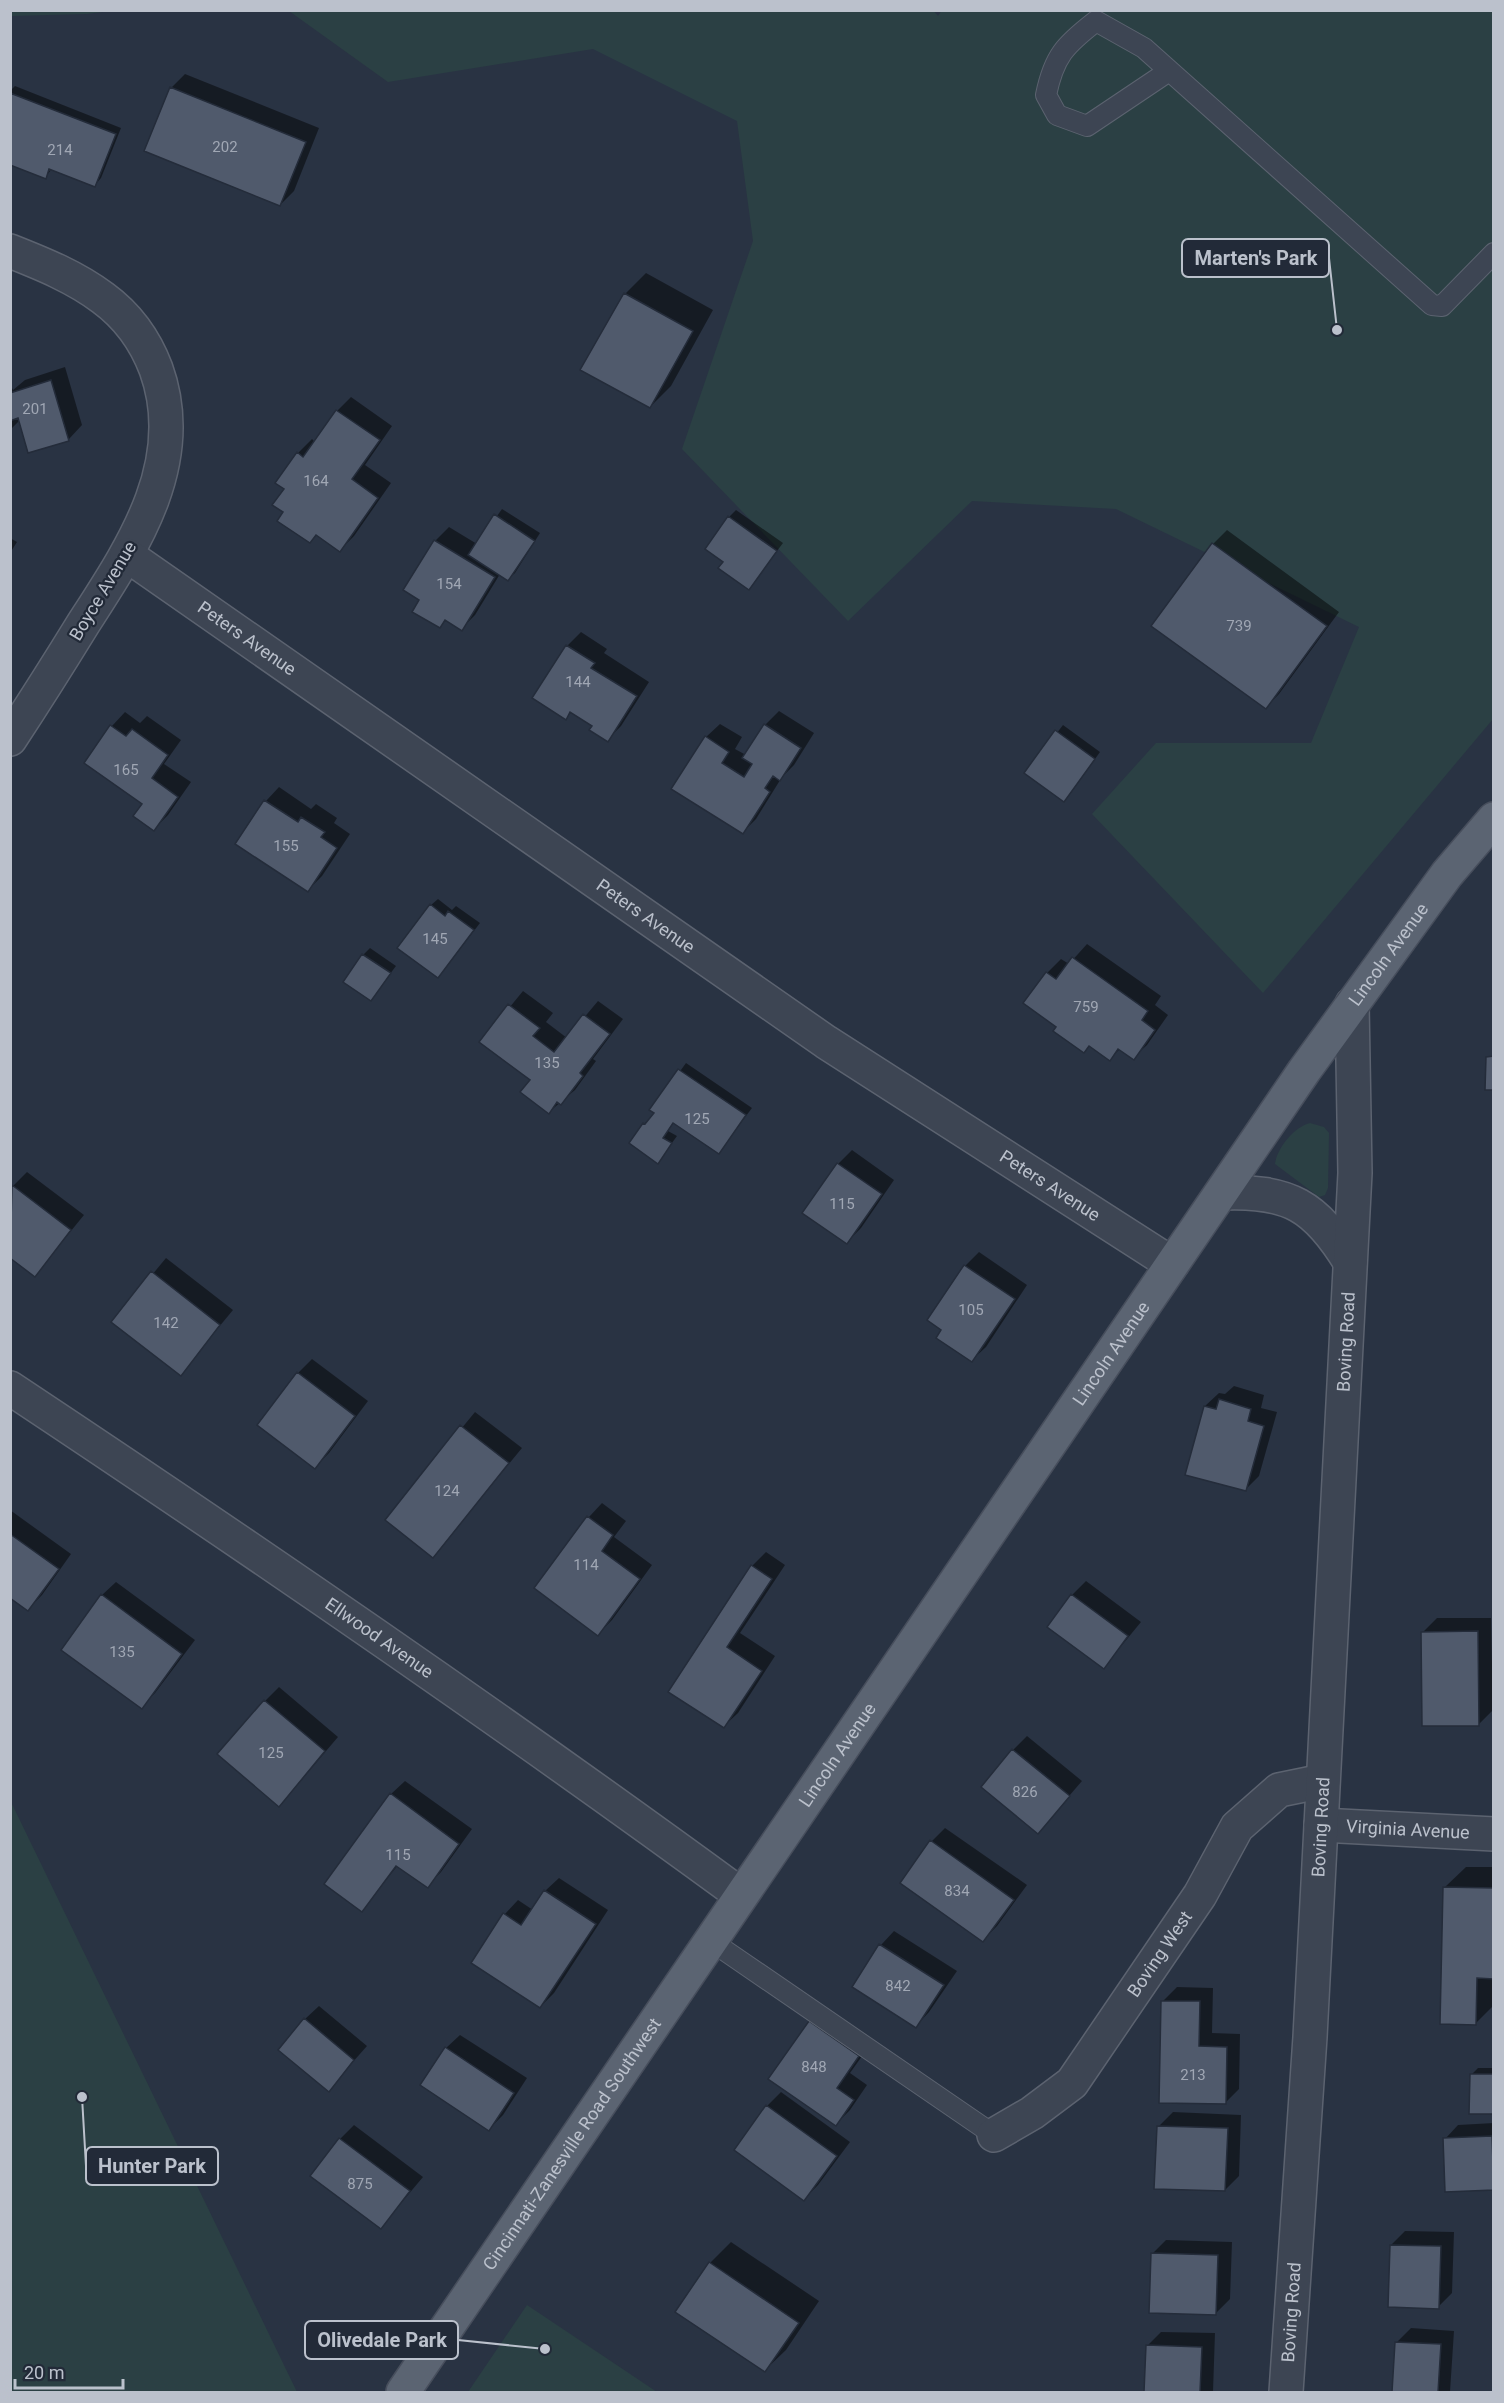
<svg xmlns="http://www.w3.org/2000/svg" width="1504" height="2403" font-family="Roboto,sans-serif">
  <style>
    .green { fill: #2b4044 }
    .shadow { fill: #0007 }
    .building { fill: #505a6c; stroke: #242c3a; stroke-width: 1.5 }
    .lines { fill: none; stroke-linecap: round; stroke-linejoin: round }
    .service-casing { stroke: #5c6370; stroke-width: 22 }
    .minor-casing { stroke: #5c6370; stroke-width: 36 }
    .primary-casing { stroke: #474e5c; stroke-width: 36 }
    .service { stroke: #3d4553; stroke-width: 20 }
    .minor { stroke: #3d4553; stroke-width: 33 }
    .primary { stroke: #5b6472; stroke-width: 33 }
    .labels { text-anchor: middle; stroke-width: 4.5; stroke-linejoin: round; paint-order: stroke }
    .number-label { font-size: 15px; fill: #a0a7b4 }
    .street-label { font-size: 18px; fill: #bbc1cc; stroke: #222a38 }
    .leader { fill: none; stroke: #bbc1cc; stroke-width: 2 }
    .callout-dot { fill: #bbc1cc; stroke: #222a38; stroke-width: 2 }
    .callout { fill: #222a38; stroke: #bbc1cc; stroke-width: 2 }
    .callout-label { font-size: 20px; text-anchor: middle; font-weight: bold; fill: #bbc1cc }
  </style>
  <rect width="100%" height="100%" fill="#293343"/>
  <path class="green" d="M 933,10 L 938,16 L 942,10 L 1493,11 L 1493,719 L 1263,993 L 1092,814 L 1156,743 L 1311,743 L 1359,627 L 1116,509 L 972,501 L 848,621 L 682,449 L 753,241 L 737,121 L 593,49 L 388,82 L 289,11 Z
    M 10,11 L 11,10 L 110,11 L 87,14 L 11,16 Z
    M 1310,1123 L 1324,1127 L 1329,1133 L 1328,1188 L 1325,1195 L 1319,1197 L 1275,1164 C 1277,1148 1294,1127 1310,1123 Z
    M 11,1802 L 297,2392 L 11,2392 Z
    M 527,2305 L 657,2392 L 468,2392 Z"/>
  <path class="shadow" d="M 185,74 L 319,128 L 294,191 L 280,205 L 171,88 Z
    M 15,86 L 121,128 L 101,178 L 95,185 L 52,169 L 45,177 L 10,164 L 10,91 Z
    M 646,273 L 713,310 L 671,386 L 650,407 L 583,369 L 625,294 Z
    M 65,367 L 82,425 L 69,439 L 29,451 L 20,420 L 10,430 L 10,384 L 13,390 L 25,380 Z
    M 351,397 L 392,426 L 365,465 L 391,483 L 354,536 L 340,550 L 317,534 L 310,542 L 285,512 L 286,489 L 298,453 L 312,439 L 315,442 L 337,411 Z
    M 502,509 L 540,533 L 515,573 L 508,579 L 500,574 L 475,615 L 461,629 L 446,620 L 440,627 L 435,541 L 449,527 L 477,544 Z
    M 736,510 L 783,543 L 749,588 L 725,561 L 729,517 Z
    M 1227,530 L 1339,612 L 1279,694 L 1266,707 L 1213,544 Z
    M 10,538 L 17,542 L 10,553 Z
    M 581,632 L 607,649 L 604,653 L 649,682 L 621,726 L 607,740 L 594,726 L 572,711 L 566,718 L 534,698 L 567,646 Z
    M 779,711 L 814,733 L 794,765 L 782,777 L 756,819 L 743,832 L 706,737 L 720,724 L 742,737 L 735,749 L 746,755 L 765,725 Z
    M 125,712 L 140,723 L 147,716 L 181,740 L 164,764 L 191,782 L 168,815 L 154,829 L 144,804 L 86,762 L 112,726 Z
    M 1063,725 L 1100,752 L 1070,794 L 1026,773 Z
    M 279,787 L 311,809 L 316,804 L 337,818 L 334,823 L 350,834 L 322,876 L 308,890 L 266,801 Z
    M 438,899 L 452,910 L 456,906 L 480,923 L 444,970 L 431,905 Z
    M 1087,944 L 1161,996 L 1155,1005 L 1168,1015 L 1147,1045 L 1133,1058 L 1120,1049 L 1109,1059 L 1025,1003 L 1047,973 L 1061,959 L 1069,964 Z
    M 370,948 L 396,966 L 371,999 L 363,955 Z
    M 523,991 L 553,1013 L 546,1022 L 567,1038 L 598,1001 L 623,1019 L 593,1059 L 596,1061 L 575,1090 L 549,1112 L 532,1080 L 481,1042 Z
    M 686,1063 L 752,1108 L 719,1152 L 674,1122 L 668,1131 L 677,1136 L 658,1162 L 644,1124 L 656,1113 L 652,1110 Z
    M 852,1150 L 894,1180 L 861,1228 L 847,1242 L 838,1164 Z
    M 27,1172 L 84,1215 L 35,1275 L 10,1257 L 10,1189 Z
    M 979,1252 L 1027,1285 L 986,1347 L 972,1360 L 943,1329 L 965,1266 Z
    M 166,1258 L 233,1310 L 180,1374 L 113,1322 Z
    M 312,1359 L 368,1401 L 329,1453 L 315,1467 L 298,1373 Z
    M 1234,1386 L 1264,1395 L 1261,1408 L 1277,1412 L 1259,1476 L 1245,1490 L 1205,1406 L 1219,1393 L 1225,1394 Z
    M 475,1412 L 522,1448 L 433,1556 L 387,1519 Z
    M 602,1503 L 626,1521 L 614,1537 L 652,1565 L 612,1620 L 598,1634 L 589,1517 Z
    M 10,1510 L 71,1554 L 42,1595 L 28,1609 L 10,1597 Z
    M 766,1552 L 785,1565 L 740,1633 L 775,1656 L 738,1713 L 724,1726 L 670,1691 L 752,1566 Z
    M 1086,1581 L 1141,1622 L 1104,1667 L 1072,1595 Z
    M 116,1582 L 195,1640 L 155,1693 L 141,1707 L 102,1595 Z
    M 1437,1618 L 1491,1618 L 1493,1710 L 1479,1724 L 1423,1632 Z
    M 279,1687 L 338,1737 L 292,1791 L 265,1701 Z
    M 1027,1736 L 1082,1781 L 1038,1832 L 1013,1750 Z
    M 405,1781 L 472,1829 L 441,1872 L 427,1886 L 398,1865 L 362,1910 L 391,1794 Z
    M 945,1828 L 1027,1885 L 997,1926 L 983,1940 L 932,1841 Z
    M 1466,1867 L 1494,1867 L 1494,2005 L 1476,2023 L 1445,1887 Z
    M 559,1878 L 608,1910 L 554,1993 L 540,2007 L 505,1914 L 518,1900 L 533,1910 L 545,1891 Z
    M 894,1931 L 957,1971 L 929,2012 L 916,2026 L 881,1945 Z
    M 1177,1987 L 1213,1988 L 1212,2033 L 1240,2034 L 1239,2089 L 1225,2103 L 1163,2001 Z
    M 319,2006 L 367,2046 L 328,2090 L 305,2019 Z
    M 824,2008 L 872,2042 L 850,2073 L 867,2085 L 850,2110 L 836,2124 L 810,2022 Z
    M 460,2035 L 527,2078 L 503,2115 L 489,2129 L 446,2048 Z
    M 1478,2068 L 1494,2068 L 1494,2112 L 1471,2075 Z
    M 781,2092 L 850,2142 L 818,2185 L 804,2199 L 736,2149 L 767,2106 Z
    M 1173,2112 L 1241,2115 L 1239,2176 L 1225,2190 L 1159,2126 Z
    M 1494,2123 L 1494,2188 L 1445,2139 L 1458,2125 Z
    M 354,2125 L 423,2177 L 381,2227 L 340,2139 Z
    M 1405,2231 L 1454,2232 L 1452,2293 L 1438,2307 L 1391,2245 Z
    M 1166,2240 L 1232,2242 L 1230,2299 L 1216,2313 L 1152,2254 Z
    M 731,2242 L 819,2301 L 786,2350 L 765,2370 L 710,2263 Z
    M 1411,2328 L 1454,2331 L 1450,2392 L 1394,2392 L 1397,2342 Z
    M 1161,2332 L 1215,2333 L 1213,2392 L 1145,2392 L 1147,2346 Z"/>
  <path class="building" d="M 170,87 L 306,142 L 280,206 L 144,151 Z
    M 10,93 L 116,134 L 95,187 L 49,169 L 46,179 L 10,165 Z
    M 624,293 L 693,331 L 650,408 L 580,370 Z
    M 51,380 L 69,441 L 28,453 L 18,418 L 10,421 L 10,393 Z
    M 336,410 L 380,440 L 352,479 L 378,498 L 340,552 L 316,535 L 310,543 L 277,521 L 283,512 L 272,505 L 284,489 L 275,483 L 297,452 L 303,457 Z
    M 494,514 L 535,541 L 508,581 L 468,555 Z
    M 728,516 L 777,551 L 749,590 L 718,568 L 723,562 L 705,549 Z
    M 434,540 L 495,577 L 462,631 L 445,620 L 440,628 L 412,612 L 419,600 L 403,590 Z
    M 1212,543 L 1327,626 L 1266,709 L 1151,626 Z
    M 566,645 L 595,663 L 591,668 L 637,696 L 608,742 L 589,730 L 592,726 L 570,712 L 566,720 L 532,698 Z
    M 764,724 L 801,748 L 780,781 L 773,776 L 765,788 L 770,792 L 743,834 L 671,789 L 705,736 L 729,752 L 722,763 L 744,777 L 752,764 L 742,758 Z
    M 110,725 L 126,736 L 132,729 L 168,755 L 152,778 L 178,797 L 154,831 L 133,816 L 142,804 L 84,763 Z
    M 1055,730 L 1095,759 L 1064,802 L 1024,773 Z
    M 264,800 L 298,822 L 301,817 L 325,832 L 321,837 L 337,848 L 308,892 L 235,844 Z
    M 430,904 L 445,916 L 448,911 L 474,930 L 438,978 L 397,948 Z
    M 362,954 L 391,973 L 371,1001 L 343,982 Z
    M 1072,957 L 1148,1011 L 1142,1020 L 1155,1030 L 1134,1060 L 1118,1049 L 1110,1061 L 1089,1046 L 1084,1053 L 1053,1031 L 1056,1027 L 1023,1003 L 1046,972 L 1056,979 Z
    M 508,1004 L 540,1028 L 533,1036 L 554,1052 L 583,1014 L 610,1034 L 580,1073 L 583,1076 L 561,1105 L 557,1102 L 549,1114 L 520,1092 L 530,1080 L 479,1042 Z
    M 1494,1056 L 1494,1090 L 1485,1090 L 1486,1057 Z
    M 678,1069 L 746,1115 L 719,1154 L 673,1123 L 663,1138 L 672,1143 L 658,1164 L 629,1143 L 643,1123 L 645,1124 L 654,1113 L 649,1110 Z
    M 837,1163 L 882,1194 L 847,1244 L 802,1213 Z
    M 12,1185 L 71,1230 L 35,1277 L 10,1258 Z
    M 964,1265 L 1015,1299 L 972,1362 L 936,1338 L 941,1330 L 927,1320 Z
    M 151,1271 L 220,1325 L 181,1376 L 111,1322 Z
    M 297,1372 L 355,1416 L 315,1469 L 257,1425 Z
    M 1219,1399 L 1251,1409 L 1248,1421 L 1264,1426 L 1246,1491 L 1185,1475 L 1204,1406 L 1216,1409 Z
    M 460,1425 L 509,1463 L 433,1558 L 385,1520 Z
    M 587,1516 L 613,1535 L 602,1551 L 640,1579 L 598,1636 L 534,1588 Z
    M 10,1534 L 59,1569 L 28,1611 L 10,1598 Z
    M 751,1565 L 772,1579 L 727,1647 L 762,1671 L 724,1728 L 668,1692 Z
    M 101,1594 L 182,1654 L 142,1709 L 61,1650 Z
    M 1071,1594 L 1128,1636 L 1104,1669 L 1047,1627 Z
    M 1478,1631 L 1479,1726 L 1422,1726 L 1421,1632 Z
    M 264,1700 L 325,1751 L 279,1807 L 217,1754 Z
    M 1012,1749 L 1070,1796 L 1038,1834 L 981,1787 Z
    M 390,1793 L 459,1844 L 428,1888 L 396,1866 L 362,1912 L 324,1884 Z
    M 930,1840 L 1014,1900 L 983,1942 L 900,1883 Z
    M 1443,1887 L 1494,1888 L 1494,1979 L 1477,1978 L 1476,2025 L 1440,2024 Z
    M 544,1890 L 596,1924 L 540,2008 L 471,1963 L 503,1913 L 521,1925 Z
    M 879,1944 L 944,1985 L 916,2028 L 852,1987 Z
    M 1161,2001 L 1200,2001 L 1199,2046 L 1227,2047 L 1226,2104 L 1159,2103 Z
    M 304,2018 L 354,2060 L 329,2092 L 278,2050 Z
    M 809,2021 L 859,2056 L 837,2088 L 854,2100 L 836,2126 L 768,2079 Z
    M 445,2047 L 514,2093 L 489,2131 L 420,2085 Z
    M 1470,2074 L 1494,2074 L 1494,2114 L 1469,2114 Z
    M 766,2105 L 837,2156 L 804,2201 L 734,2150 Z
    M 1157,2126 L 1228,2128 L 1225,2191 L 1154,2189 Z
    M 1492,2136 L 1494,2190 L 1445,2192 L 1443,2138 Z
    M 339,2138 L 410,2191 L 381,2229 L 310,2176 Z
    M 1390,2245 L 1441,2246 L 1439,2309 L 1388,2307 Z
    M 1151,2253 L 1218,2255 L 1216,2315 L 1149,2313 Z
    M 709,2262 L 799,2323 L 765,2372 L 675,2312 Z
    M 1395,2342 L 1441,2344 L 1438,2392 L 1392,2392 Z
    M 1146,2345 L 1202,2347 L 1200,2392 L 1144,2392 Z"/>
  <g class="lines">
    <defs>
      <path id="service" d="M 1169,71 L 1087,126 L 1057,115 L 1046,95 C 1054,56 1065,45 1096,21 L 1144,48 L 1432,305 L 1442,306 L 1494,253
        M 711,1941 L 994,2135"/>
      <g id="minor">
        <path d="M 10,251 C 43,264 75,277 103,298 C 129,317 145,340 156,369 C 190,463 132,548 83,624 C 59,663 35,701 10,739"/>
        <path id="s1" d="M 127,555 L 826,1042 L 1172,1264"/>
        <path d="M 1222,1193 C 1289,1190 1316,1206 1350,1262"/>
        <path id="s2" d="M 10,1388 C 257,1552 502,1720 741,1895"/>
        <path id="s3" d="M 1321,1825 L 1494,1834"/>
        <path id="s4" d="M 994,2135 L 1032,2113 L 1072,2083 L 1200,1895 L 1237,1827 L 1279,1790 L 1323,1781"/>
        <path id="s5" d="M 1286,2392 L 1310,2037 L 1355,1173 L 1352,1004"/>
      </g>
      <g id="primary">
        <path id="s6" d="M 403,2392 L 1304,1071 L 1447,874 L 1494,819"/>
      </g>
    </defs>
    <use href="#service" class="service-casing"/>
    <use href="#minor" class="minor-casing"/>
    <use href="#primary" class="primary-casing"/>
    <use href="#service" class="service"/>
    <use href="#minor" class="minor"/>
    <use href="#primary" class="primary"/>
  </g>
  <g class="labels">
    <g class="number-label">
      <text x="225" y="152">202</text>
      <text x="60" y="155">214</text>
      <text x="35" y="414">201</text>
      <text x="316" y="486">164</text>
      <text x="449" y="589">154</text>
      <text x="1239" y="631">739</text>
      <text x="578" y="687">144</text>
      <text x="126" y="775">165</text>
      <text x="286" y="851">155</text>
      <text x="435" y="944">145</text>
      <text x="1086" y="1012">759</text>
      <text x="547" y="1068">135</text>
      <text x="697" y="1124">125</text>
      <text x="842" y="1209">115</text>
      <text x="971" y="1315">105</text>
      <text x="166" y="1328">142</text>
      <text x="447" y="1496">124</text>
      <text x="586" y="1570">114</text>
      <text x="122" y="1657">135</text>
      <text x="271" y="1758">125</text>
      <text x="1025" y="1797">826</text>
      <text x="398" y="1860">115</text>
      <text x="957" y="1896">834</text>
      <text x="898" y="1991">842</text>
      <text x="814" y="2072">848</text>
      <text x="1193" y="2080">213</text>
      <text x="360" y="2189">875</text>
    </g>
    <g class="street-label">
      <text transform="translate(103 591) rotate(-59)" y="6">Boyce Avenue</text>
      <text dy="6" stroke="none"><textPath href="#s1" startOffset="146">Peters Avenue</textPath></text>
      <text dy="6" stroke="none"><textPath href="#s1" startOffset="632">Peters Avenue</textPath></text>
      <text dy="6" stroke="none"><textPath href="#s6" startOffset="1743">Lincoln Avenue</textPath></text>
      <text dy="6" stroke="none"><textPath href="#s1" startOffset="1118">Peters Avenue</textPath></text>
      <text dy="6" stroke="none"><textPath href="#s5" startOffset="1052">Boving Road</textPath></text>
      <text dy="6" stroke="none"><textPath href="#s6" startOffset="1257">Lincoln Avenue</textPath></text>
      <text dy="6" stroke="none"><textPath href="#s2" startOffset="446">Ellwood Avenue</textPath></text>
      <text dy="6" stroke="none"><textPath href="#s6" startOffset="771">Lincoln Avenue</textPath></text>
      <text dy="6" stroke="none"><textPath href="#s5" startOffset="566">Boving Road</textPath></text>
      <text dy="6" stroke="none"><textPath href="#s3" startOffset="87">Virginia Avenue</textPath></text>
      <text dy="6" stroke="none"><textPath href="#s4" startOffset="250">Boving West</textPath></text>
      <text dy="6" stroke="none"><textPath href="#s6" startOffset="300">Cincinnati-Zanesville Road Southwest</textPath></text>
      <text dy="6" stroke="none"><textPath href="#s5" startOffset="80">Boving Road</textPath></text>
    </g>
  </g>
  <path class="leader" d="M1337 330L1329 258M82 2097L86 2166M545 2349L458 2340"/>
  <g class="callout-dot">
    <circle cx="1337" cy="330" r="6"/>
    <circle cx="82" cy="2097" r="6"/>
    <circle cx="545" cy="2349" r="6"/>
  </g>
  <g class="callout">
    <rect x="1182" y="239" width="147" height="38" rx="6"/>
    <rect x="86" y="2147" width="132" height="38" rx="6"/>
    <rect x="305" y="2321" width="153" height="38" rx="6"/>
  </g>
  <g class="callout-label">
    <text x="1256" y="265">Marten's Park</text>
    <text x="152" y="2173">Hunter Park</text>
    <text x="382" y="2347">Olivedale Park</text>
  </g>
  <rect width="1504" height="2403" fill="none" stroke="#bbc1cc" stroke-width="24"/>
  <path d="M15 2379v9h108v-9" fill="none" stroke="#bbc1cc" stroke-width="3"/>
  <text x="24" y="2379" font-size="18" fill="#bbc1cc" stroke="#222a38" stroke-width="4.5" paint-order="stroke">20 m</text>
</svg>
